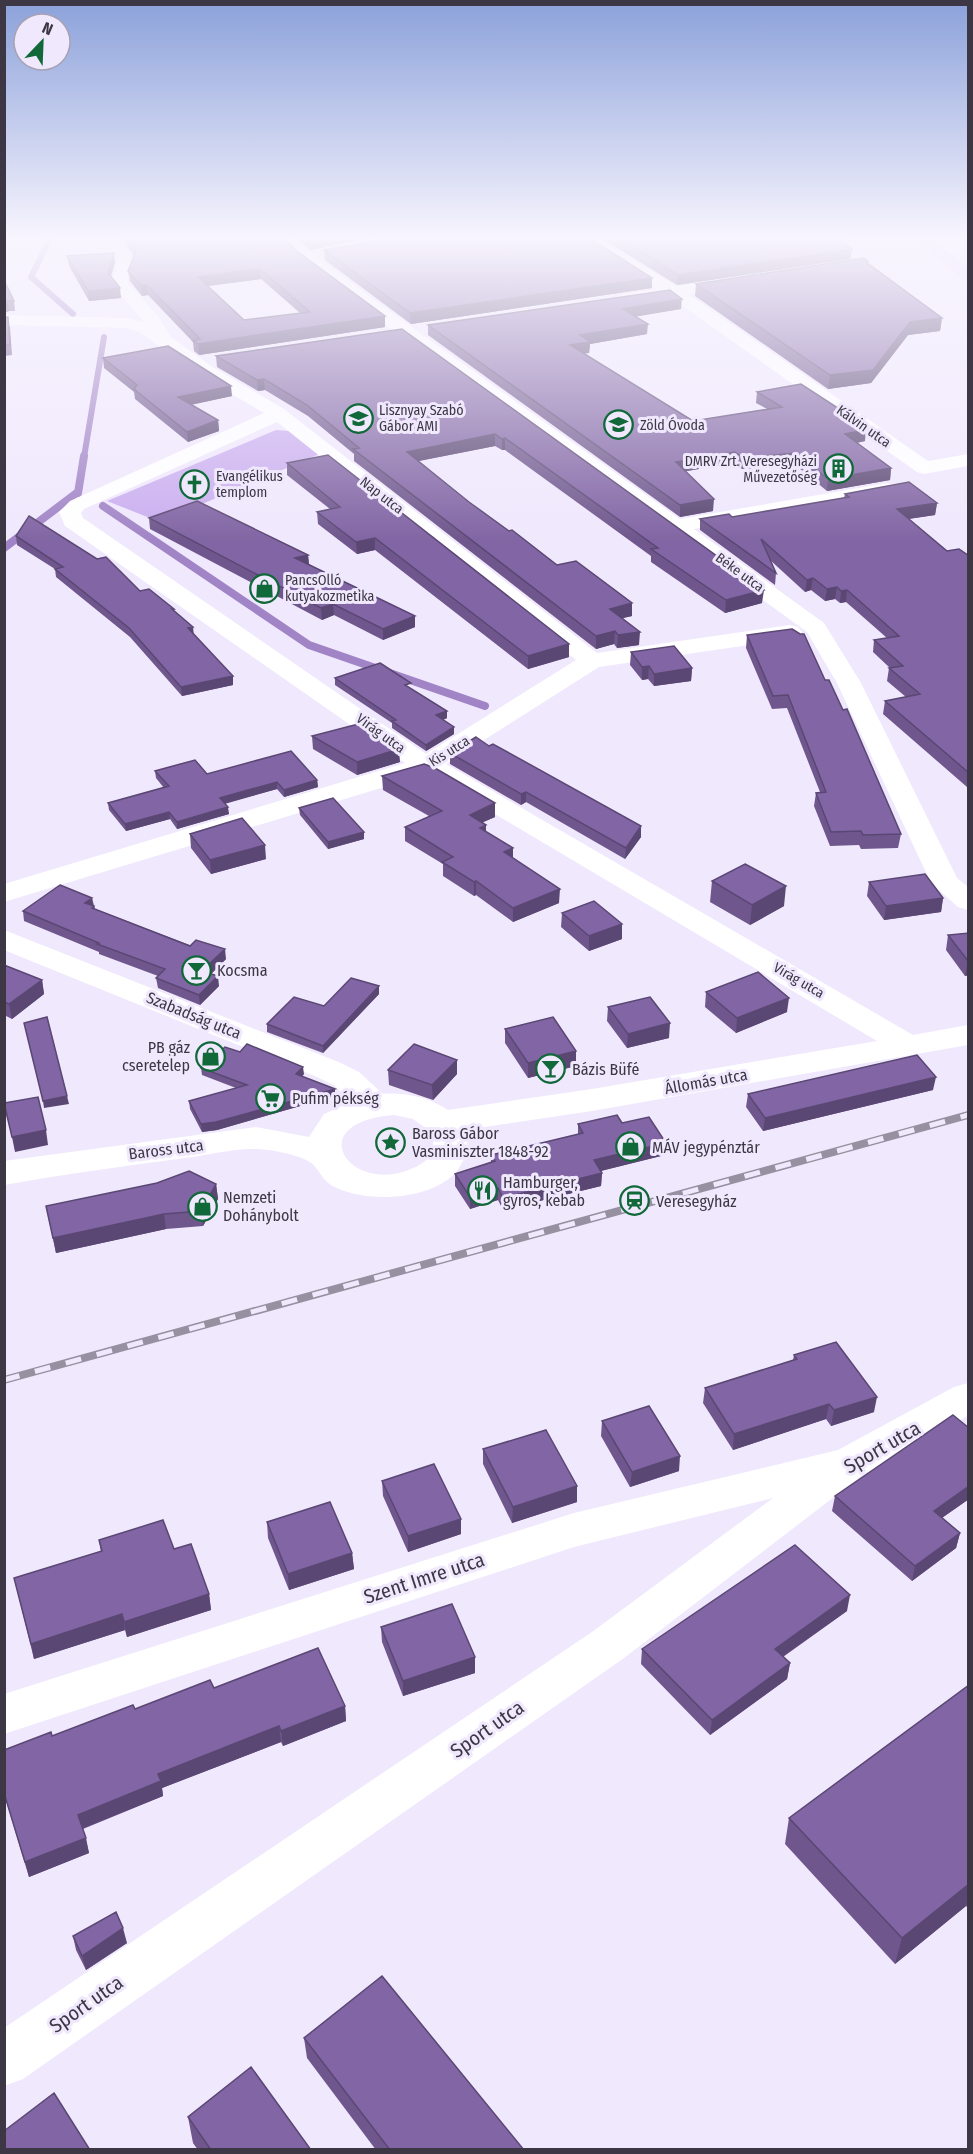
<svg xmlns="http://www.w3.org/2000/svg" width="973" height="2154" font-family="'Fira Sans Condensed',sans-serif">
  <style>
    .green { fill: #caaeef }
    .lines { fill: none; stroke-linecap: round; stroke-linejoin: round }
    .stream-far1 { stroke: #a184c6; stroke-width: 6 }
    .stream { stroke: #a184c6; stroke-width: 8 }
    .minor { fill: #fff; fill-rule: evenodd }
    .major { fill: #e2d0fb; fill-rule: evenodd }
    .rail-casing { stroke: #9790a1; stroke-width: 8 }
    .rail { stroke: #f0e8fd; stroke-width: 5; stroke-dasharray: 16; stroke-linecap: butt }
    .wall { fill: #6f578d; fill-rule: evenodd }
    .shaded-wall { fill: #5a4773 }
    .building { fill: #8165a4; stroke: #5a4773; stroke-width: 1.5; fill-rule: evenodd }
    .labels { text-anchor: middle; stroke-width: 6; stroke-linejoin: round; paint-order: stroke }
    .far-poi-label { font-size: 14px; fill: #3d3745; stroke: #f0e8fd; text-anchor: start }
    .far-street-label { font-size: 14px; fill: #3d3745; stroke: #f0e8fd }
    .poi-label { font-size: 16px; fill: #3d3745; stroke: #f0e8fd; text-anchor: start }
    .street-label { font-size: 16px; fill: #3d3745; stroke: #f0e8fd }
    .near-street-label { font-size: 20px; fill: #3d3745; stroke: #f0e8fd }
  </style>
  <rect width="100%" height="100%" fill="#f0e8fd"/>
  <path class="green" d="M 276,430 L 289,431 L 322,453 L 160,522 L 107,501 Z"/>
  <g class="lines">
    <path class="stream-far1" d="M 50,239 L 31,277 L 73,314
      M 84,457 L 104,337"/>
    <path class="stream" d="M 78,493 L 84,456
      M 103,506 L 309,645 L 485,706
      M 4,548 L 78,492"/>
    <path class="minor" d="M 279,239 L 296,239 L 312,254 L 402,320 L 680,519 L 887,483 L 894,485 L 897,489 L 894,493 L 887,495 L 694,529 L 824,623 L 861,683 L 957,878 L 968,887 L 968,910 L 958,907 L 931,883 L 837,683 L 807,632 L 390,328 L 300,260 Z
      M 580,239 L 599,239 L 676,286 L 740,277 L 746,278 L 748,282 L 746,286 L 688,294 L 928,461 L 968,454 L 968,466 L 924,474 L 917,472 L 670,297 L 628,303 L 622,302 L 620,298 L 622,294 L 657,289 Z
      M 961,239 L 968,239 L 968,247 L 938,257 L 930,252 L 932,249 Z
      M 126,254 L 134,259 L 127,282 L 157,315 L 171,337 L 211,366 L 284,409 L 597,653 L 790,625 L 798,627 L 802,632 L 798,637 L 790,639 L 599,667 L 446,764 L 913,1035 L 968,1025 L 968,1045 L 592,1111 L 464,1130 C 471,1145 466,1159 456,1172 C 431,1201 363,1204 331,1185 C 322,1180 318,1167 310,1162 C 296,1154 274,1150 257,1149 C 234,1148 208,1155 185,1158 C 125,1166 65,1174 4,1185 L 4,1161 L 256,1127 L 309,1137 L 324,1114 L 351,1102 L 335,1086 L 317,1077 L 4,950 L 4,930 L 341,1063 L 359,1072 L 383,1094 C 405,1092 430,1098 448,1110 L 592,1089 L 877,1041 L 436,779 L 424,775 L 4,902 L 4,884 L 405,763 L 65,526 L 59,512 L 70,501 L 264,413 L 197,374 L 140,332 L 126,328 L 4,325 L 4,315 L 126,318 L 144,322 L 111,283 L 118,259 ZM 277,422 L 576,660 L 426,754 L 83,518 L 81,513 L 84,509 ZM 394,1115 L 413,1119 L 431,1132 C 435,1145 434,1156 421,1164 C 355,1203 295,1123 394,1115 Z
      M 968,1383 L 968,1416 L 864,1474 L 624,1658 L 23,2079 L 4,2086 L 4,2028 L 592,1632 L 773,1498 L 574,1547 L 4,1734 L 4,1694 L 574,1513 L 838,1450 L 954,1387 Z"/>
    <path class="major" d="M 916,239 L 934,239 L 968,268 L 968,281 L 962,279 Z"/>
    <defs>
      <path id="rail" d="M 4,1380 L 968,1115"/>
    </defs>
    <use href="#rail" class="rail-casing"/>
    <use href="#rail" class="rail"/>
  </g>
  <path class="wall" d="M 123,239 L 285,239 L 298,252 L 385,327 L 199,355 L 194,351 L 193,342 L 148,295 L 142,296 L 130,281 L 128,271 L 134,256 ZM 261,279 L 300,313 L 244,320 L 208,286 Z
    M 299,239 L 364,239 L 310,250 Z
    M 603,239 L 841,239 L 852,249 L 850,259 L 677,285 Z
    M 324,250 L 652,278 L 652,288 L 411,324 L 325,260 Z
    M 67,256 L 115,262 L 111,276 L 121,298 L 89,301 L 69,266 Z
    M 868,263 L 942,318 L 940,331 L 908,335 L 871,383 L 828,389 L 695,296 L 696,284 Z
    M 4,280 L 14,301 L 15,311 L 9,311 L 4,313 Z
    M 681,309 L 636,316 L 647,334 L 590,344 L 589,353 L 583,353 L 693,421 L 767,409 L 756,403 L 757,392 L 841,410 L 840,413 L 865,441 L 857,443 L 891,468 L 890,480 L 827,491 L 794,464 L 742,469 L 734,463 L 686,471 L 713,511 L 680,517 L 428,335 L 428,325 Z
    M 4,317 L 10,327 L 12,355 L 4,356 Z
    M 402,329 L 762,603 L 725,613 L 651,562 L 651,556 L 505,450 L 502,450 L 495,446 L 419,461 L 469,502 L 557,565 L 632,616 L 623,618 L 639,645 L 617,648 L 614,644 L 596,649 L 354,461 L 354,454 L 308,416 L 265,390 L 258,391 L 217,367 L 216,356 Z
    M 103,358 L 232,396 L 191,405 L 218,420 L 219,431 L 188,442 L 135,399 L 134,392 L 104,368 Z
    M 287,463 L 569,657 L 528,669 L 375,550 L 357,554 L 318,524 L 317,512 L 330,509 L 287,475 Z
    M 845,494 L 937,503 L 935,515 L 908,519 L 947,551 L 969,556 L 969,787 L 967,787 L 883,714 L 885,701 L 906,697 L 887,681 L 889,668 L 890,668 L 873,652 L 874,640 L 887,638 L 846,602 L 840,603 L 835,599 L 825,601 L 811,590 L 805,592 L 770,560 L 776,573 L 775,585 L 700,530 L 700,519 L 732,517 L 844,498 Z
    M 149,518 L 308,555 L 309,564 L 415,627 L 383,640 L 334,615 L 322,620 L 150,529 Z
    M 16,536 L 140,591 L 175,612 L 233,685 L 182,696 L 130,637 L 56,577 L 55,569 L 17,545 Z
    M 747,635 L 825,680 L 901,834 L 898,848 L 861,849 L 859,845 L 830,846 L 814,806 L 816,793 L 820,792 L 787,708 L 772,709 L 746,648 Z
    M 631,652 L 692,668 L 691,681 L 654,686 L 648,679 L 642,680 L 630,665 Z
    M 335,678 L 411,689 L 447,711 L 447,718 L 443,720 L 454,727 L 454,734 L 426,751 L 392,728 L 392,723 L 335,685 Z
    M 312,736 L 400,762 L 357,775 L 313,749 Z
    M 489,746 L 641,826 L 641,837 L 625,859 L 526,802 L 521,805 L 450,764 L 450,753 Z
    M 155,771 L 317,780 L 318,787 L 284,797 L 277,789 L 225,803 L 229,814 L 177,829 L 170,819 L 126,831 L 109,810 L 108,803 L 164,788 L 156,778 Z
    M 382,776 L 495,817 L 483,822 L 486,832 L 559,903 L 513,922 L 476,895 L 474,896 L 443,876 L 443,864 L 405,841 L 405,827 L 429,816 L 383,790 Z
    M 299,808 L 364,839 L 328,849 L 300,815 Z
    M 190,834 L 266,859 L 211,874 L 191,848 Z
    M 712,881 L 784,906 L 750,925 L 710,902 Z
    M 869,882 L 943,898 L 941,912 L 884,920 L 867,896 Z
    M 92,898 L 95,909 L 226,959 L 211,974 L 219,986 L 200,1005 L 158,988 L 156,978 L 158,976 L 99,954 L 99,952 L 24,921 L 23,911 Z
    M 562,913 L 622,939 L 589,951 L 561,927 Z
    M 969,933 L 969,975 L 965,976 L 946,950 L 948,935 Z
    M 4,965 L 42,980 L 44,994 L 12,1019 L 4,1015 Z
    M 379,986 L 379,994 L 323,1053 L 267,1032 L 267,1024 L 324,1006 Z
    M 706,992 L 787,1012 L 736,1033 L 705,1007 Z
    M 608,1007 L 669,1038 L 627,1048 L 607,1021 Z
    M 505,1029 L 576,1066 L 528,1078 L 505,1043 Z
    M 240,1052 L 304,1074 L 302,1076 L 335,1096 L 217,1130 L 202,1132 L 190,1109 L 189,1101 L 236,1088 L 202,1075 L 201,1068 Z
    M 457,1060 L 457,1074 L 433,1100 L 389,1085 L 388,1070 Z
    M 933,1090 L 763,1131 L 746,1107 L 748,1094 Z
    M 622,1123 L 665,1155 L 600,1171 L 602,1173 L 601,1186 L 503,1210 L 498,1200 L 470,1209 L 455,1186 L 455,1174 L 491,1163 L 491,1155 L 578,1134 L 578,1124 Z
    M 216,1184 L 218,1199 L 203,1226 L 166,1229 L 56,1253 L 46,1206 Z
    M 794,1355 L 874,1412 L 831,1426 L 826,1419 L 733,1450 L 703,1403 L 705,1388 L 793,1360 Z
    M 602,1421 L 679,1471 L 630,1487 L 601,1436 Z
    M 969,1428 L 969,1499 L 942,1518 L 960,1533 L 956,1548 L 912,1581 L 832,1511 L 835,1496 Z
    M 483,1449 L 577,1502 L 512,1523 L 483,1464 Z
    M 382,1481 L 461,1534 L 408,1552 L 383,1496 Z
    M 267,1522 L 352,1553 L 354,1569 L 289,1590 L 268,1538 Z
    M 99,1540 L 174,1549 L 209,1594 L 211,1610 L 127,1637 L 125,1630 L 34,1659 L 14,1578 L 101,1552 Z
    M 847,1611 L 783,1657 L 790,1663 L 787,1679 L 710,1735 L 641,1664 L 642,1649 Z
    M 381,1627 L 475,1657 L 475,1673 L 403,1696 L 382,1642 Z
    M 969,1685 L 969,1909 L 966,1906 L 895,1964 L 785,1844 L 789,1818 Z
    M 214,1688 L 345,1706 L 346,1721 L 283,1746 L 281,1742 L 162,1788 L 163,1796 L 83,1829 L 89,1853 L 29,1877 L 4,1794 L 52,1736 L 135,1709 Z
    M 73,1936 L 127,1943 L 86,1970 L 76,1950 Z
    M 304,2038 L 524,2150 L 376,2150 L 307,2058 Z
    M 188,2117 L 311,2150 L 198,2150 L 193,2143 Z"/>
  <path class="shaded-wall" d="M 313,239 L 364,239 L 310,250 L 309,240 Z
    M 852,249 L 850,259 L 677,285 L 678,275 Z
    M 114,253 L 115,262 L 109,282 L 108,273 Z
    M 260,269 L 261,279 L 199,287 L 198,277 Z
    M 652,278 L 652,288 L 411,324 L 410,313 Z
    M 141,285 L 147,285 L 148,295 L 142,296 Z
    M 120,288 L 121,298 L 89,301 L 88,291 Z
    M 682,299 L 681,309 L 622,319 L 623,309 Z
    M 7,301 L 9,311 L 4,313 L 4,303 Z
    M 385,316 L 385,327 L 199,355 L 198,344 Z
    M 942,318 L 940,331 L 908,335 L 871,383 L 828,389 L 830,375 L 910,322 Z
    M 648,324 L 647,334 L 590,344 L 589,353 L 570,356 L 570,345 L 580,335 Z
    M 264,379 L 265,390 L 258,391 L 257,380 Z
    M 231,386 L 232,396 L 179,407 L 178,397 Z
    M 218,420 L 219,431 L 188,442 L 187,432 Z
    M 866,430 L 865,441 L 844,445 L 845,434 Z
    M 495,434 L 495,446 L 408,463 L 407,452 Z
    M 505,438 L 505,450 L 502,450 L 502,439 Z
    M 735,452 L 734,463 L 676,473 L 676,462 Z
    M 795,453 L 794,464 L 742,469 L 743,458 Z
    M 891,468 L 890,480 L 827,491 L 828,479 Z
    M 714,499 L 713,511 L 680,517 L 680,505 Z
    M 937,503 L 935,515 L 895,521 L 897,509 Z
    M 375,538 L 375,550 L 357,554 L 356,542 Z
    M 308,555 L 309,566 L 295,558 Z
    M 813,578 L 811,590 L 805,592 L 807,580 Z
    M 837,587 L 835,599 L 825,601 L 827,589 Z
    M 764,590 L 762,603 L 725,613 L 726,600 Z
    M 847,590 L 846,602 L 840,603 L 841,591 Z
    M 632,603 L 632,616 L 610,621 L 610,609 Z
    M 333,604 L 334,615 L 322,620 L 321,608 Z
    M 415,616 L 415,627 L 383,640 L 383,629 Z
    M 193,627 L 194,636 L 188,628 Z
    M 615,631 L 614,644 L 596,649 L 596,636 Z
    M 640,632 L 639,645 L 617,648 L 618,635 Z
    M 569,644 L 569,657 L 528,669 L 528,656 Z
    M 649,666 L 648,679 L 642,680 L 642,667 Z
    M 692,668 L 691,681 L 654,686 L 654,674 Z
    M 233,676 L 233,685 L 182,696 L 181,687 Z
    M 447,711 L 447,718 L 437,722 L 436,715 Z
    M 454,727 L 454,734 L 426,751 L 426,745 Z
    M 399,749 L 400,762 L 357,775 L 357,762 Z
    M 317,780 L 318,787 L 284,797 L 284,790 Z
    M 277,782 L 277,789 L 221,805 L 220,798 Z
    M 526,792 L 526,802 L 521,805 L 521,794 Z
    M 495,803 L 495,817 L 470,828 L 470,815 Z
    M 228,807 L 229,814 L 177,829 L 177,822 Z
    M 169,812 L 170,819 L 126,831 L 125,824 Z
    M 486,825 L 486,838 L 480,828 Z
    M 641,826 L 641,837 L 625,859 L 626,848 Z
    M 364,832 L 364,839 L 328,849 L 328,842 Z
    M 265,845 L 266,859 L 211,874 L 210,860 Z
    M 513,848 L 513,862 L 504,852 Z
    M 476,881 L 476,895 L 474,896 L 474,882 Z
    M 786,886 L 784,906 L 750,925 L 752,905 Z
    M 560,889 L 559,903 L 513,922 L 513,908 Z
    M 92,898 L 93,907 L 94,906 L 96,916 L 85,903 Z
    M 943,898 L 941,912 L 884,920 L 886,906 Z
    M 622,924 L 622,939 L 589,951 L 589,936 Z
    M 225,949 L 226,959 L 204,981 L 202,971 Z
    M 968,961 L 969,975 L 965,976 Z
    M 218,976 L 219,986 L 200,1005 L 199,995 Z
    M 42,980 L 44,994 L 12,1019 L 9,1004 Z
    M 379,986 L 379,994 L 323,1053 L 323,1046 Z
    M 789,998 L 787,1012 L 736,1033 L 737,1018 Z
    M 670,1023 L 669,1038 L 627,1048 L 628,1034 Z
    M 576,1051 L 576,1066 L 528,1078 L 528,1063 Z
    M 457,1060 L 457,1074 L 433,1100 L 432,1085 Z
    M 303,1067 L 304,1074 L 297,1082 L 296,1074 Z
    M 936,1077 L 933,1090 L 763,1131 L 765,1118 Z
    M 335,1089 L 335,1096 L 217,1130 L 202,1132 L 201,1124 Z
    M 67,1096 L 69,1104 L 44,1108 L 43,1101 Z
    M 46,1130 L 48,1145 L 15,1152 L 12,1137 Z
    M 666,1143 L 665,1155 L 593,1173 L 594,1160 Z
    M 602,1173 L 601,1186 L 503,1210 L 503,1198 Z
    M 216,1184 L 218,1199 L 203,1226 L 201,1211 Z
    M 498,1188 L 498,1200 L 470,1209 L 470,1197 Z
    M 164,1214 L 166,1229 L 56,1253 L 53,1238 Z
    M 877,1397 L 874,1412 L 831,1426 L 834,1410 Z
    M 829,1404 L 826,1419 L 733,1450 L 734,1434 Z
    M 680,1456 L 679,1471 L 630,1487 L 632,1472 Z
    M 577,1486 L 577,1502 L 512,1523 L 513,1507 Z
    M 969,1486 L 969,1499 L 930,1526 L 934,1511 Z
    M 461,1519 L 461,1534 L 408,1552 L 408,1536 Z
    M 960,1533 L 956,1548 L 912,1581 L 915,1566 Z
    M 352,1553 L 354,1569 L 289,1590 L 288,1574 Z
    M 209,1594 L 211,1610 L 127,1637 L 124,1622 Z
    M 850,1595 L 847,1611 L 772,1664 L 775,1649 Z
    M 122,1614 L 125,1630 L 34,1659 L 31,1644 Z
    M 475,1657 L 475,1673 L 403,1696 L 403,1681 Z
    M 790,1663 L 787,1679 L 710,1735 L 712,1720 Z
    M 345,1706 L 346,1721 L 283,1746 L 281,1731 Z
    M 279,1726 L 281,1742 L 162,1788 L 163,1796 L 81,1829 L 78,1815 L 158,1774 Z
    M 86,1838 L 89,1853 L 29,1877 L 25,1862 Z
    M 969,1884 L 969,1896 L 966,1906 L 895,1964 L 902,1938 Z
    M 123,1928 L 127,1943 L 86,1970 L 82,1956 Z"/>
  <path class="building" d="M 128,239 L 285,239 L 298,252 L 385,316 L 198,344 L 193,341 L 200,339 L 147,285 L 141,285 L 128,271 L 136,251 ZM 260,269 L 310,312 L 244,320 L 198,277 Z
    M 388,239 L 591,239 L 652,278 L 410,313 L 324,250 Z
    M 620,239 L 841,239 L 852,249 L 678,275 Z
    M 114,253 L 108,273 L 120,288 L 88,291 L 67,256 Z
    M 864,258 L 868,261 L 866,262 L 942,318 L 910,322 L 873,370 L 830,375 L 696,284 Z
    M 4,280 L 14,301 L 7,301 L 4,303 Z
    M 670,290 L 682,299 L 623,309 L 648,324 L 580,335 L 590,342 L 570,345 L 693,421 L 782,407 L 757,392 L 801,384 L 841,410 L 836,410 L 866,430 L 845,434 L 891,468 L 828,479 L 795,453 L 743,458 L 735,452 L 676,462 L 714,499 L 680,505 L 428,325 Z
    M 4,317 L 8,317 L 10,345 L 4,345 Z
    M 402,329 L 764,590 L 726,600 L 651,549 L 658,548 L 505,438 L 502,439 L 495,434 L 407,452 L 469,502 L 509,531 L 512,530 L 557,565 L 576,561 L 632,603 L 610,609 L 640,632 L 618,635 L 615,631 L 596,636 L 353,449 L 359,448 L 307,405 L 264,379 L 257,380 L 216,356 Z
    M 168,346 L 231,386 L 178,397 L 218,420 L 187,432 L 134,389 L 137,385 L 103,358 Z
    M 328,455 L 569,644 L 528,656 L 375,538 L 356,542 L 317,512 L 340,507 L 287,463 Z
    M 909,482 L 937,503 L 897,509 L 947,551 L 959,549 L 969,556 L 969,773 L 885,701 L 920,694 L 889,668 L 903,666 L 874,640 L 899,636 L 847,590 L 841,591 L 837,587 L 827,589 L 813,578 L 807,580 L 761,539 L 776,573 L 700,519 L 729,514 L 732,517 L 849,497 L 845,494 Z
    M 197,501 L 308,555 L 295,558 L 415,616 L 383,629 L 333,604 L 321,608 L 149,518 Z
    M 29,516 L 97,559 L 106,557 L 140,591 L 149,589 L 174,609 L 172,609 L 193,627 L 188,628 L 233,676 L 181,687 L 129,628 L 55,569 L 63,567 L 16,536 Z
    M 792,629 L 800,634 L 804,634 L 825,680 L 829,680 L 843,710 L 847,709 L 901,834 L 863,835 L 861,831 L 831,832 L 816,793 L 826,792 L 788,695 L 773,696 L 747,635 Z
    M 674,646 L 692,668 L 654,674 L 649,666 L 642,667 L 631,652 Z
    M 380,663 L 411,683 L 405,685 L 447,711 L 436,715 L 454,727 L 426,745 L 392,721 L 396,720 L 335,678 Z
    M 362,723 L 399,749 L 357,762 L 312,736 Z
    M 476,737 L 489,746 L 493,744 L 641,826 L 626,848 L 526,792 L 521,794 L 450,753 Z
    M 291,751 L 317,780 L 284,790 L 277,782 L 220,798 L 228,807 L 177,822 L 169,812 L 125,824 L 108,803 L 169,786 L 155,771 L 195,760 L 207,774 Z
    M 424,764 L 435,768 L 495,803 L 470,815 L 486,825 L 480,828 L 513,848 L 504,852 L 560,889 L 513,908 L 476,881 L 474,882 L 442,862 L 453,857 L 405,827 L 442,811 L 382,776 Z
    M 333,798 L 364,832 L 328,842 L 299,808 Z
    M 242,818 L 265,845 L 210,860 L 190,834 Z
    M 745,864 L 786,886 L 752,905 L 712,881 Z
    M 925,874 L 943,898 L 886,906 L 869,882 Z
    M 60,885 L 92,898 L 85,903 L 94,906 L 92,908 L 190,946 L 196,940 L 225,949 L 202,971 L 218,976 L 199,995 L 156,978 L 165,969 L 97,944 L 99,943 L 23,911 Z
    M 594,901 L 622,924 L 589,936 L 562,913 Z
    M 969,933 L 969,961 L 968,961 L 948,935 Z
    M 4,965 L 42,980 L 9,1004 L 4,1002 Z
    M 758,972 L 789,998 L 737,1018 L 706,992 Z
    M 351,978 L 379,986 L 323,1046 L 267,1024 L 294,997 L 324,1006 Z
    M 650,997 L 670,1023 L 628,1034 L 608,1007 Z
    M 47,1017 L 67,1096 L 43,1101 L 24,1023 Z
    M 553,1017 L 576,1051 L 528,1063 L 505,1029 Z
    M 247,1044 L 303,1067 L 296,1074 L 335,1089 L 216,1122 L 201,1124 L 189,1101 L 247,1085 L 201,1068 L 225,1047 L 240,1052 Z
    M 414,1044 L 457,1060 L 432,1085 L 388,1070 Z
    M 917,1055 L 936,1077 L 765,1118 L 748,1094 Z
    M 38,1097 L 46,1130 L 12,1137 L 4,1103 Z
    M 617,1115 L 622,1123 L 649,1117 L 666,1143 L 594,1160 L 602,1173 L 503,1198 L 498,1188 L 470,1197 L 455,1174 L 495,1161 L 491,1155 L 583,1133 L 578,1124 Z
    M 189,1171 L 216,1184 L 201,1211 L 164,1214 L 53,1238 L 46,1206 L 157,1183 Z
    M 836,1342 L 877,1397 L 834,1410 L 829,1404 L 734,1434 L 705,1388 L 797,1359 L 794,1355 Z
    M 649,1406 L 680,1456 L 632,1472 L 602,1421 Z
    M 953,1415 L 969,1428 L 969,1486 L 934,1511 L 960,1533 L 915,1566 L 835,1496 Z
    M 546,1430 L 577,1486 L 513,1507 L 483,1449 Z
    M 434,1464 L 461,1519 L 408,1536 L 382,1481 Z
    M 330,1502 L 352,1553 L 288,1574 L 267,1522 Z
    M 163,1520 L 174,1549 L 191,1544 L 209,1594 L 124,1622 L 122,1614 L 31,1644 L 14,1578 L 102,1551 L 99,1540 Z
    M 795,1545 L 850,1595 L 775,1649 L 790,1663 L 712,1720 L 642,1649 Z
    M 452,1604 L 475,1657 L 403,1681 L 381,1627 Z
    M 318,1648 L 345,1706 L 281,1731 L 279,1726 L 158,1774 L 161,1781 L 78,1815 L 86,1838 L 25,1862 L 4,1793 L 4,1750 L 51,1732 L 52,1736 L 133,1705 L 135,1709 L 210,1680 L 214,1688 Z
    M 969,1685 L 969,1884 L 902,1938 L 789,1818 Z
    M 116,1912 L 123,1928 L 82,1956 L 73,1936 Z
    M 382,1976 L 524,2150 L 390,2150 L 304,2038 Z
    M 251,2067 L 311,2150 L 211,2150 L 188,2117 Z
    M 54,2093 L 90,2150 L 4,2150 L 4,2131 Z"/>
  <linearGradient id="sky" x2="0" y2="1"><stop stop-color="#8ba1da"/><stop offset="0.44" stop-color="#f8f5fe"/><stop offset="1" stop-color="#f8f5fe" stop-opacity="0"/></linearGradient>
  <rect width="973" height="541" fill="url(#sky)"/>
  <defs>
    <symbol id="school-ring" viewBox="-11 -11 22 22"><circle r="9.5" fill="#f0e8fd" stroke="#116839" stroke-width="1.5"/><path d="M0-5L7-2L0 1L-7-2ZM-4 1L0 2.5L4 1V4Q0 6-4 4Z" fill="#116839"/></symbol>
    <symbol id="building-ring" viewBox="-11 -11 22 22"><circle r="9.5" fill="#f0e8fd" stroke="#116839" stroke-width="1.5"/><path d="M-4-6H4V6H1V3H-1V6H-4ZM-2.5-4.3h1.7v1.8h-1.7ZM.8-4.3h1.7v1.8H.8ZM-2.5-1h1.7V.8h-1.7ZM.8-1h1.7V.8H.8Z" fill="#116839"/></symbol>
    <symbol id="church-ring" viewBox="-11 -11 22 22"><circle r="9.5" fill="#f0e8fd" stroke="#116839" stroke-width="1.5"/><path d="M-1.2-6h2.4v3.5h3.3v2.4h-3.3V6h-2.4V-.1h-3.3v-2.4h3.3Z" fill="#116839"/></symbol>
    <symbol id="shop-ring" viewBox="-11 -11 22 22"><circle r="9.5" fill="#f0e8fd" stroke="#116839" stroke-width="1.5"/><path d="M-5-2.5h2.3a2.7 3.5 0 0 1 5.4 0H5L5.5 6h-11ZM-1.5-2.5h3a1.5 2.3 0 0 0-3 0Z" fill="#116839"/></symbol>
    <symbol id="bar-ring" viewBox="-11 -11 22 22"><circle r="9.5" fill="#f0e8fd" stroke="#116839" stroke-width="1.5"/><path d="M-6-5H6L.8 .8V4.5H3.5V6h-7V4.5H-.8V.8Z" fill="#116839"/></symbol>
    <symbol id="supermarket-ring" viewBox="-11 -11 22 22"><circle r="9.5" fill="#f0e8fd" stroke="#116839" stroke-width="1.5"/><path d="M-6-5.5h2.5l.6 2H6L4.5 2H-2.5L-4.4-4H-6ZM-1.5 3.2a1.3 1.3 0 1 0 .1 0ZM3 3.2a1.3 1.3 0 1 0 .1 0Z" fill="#116839"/></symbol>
    <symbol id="sight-ring" viewBox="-11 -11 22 22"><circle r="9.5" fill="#f0e8fd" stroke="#116839" stroke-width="1.5"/><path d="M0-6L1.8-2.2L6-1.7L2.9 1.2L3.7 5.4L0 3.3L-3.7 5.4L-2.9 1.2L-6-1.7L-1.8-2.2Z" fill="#116839"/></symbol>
    <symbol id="restaurant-ring" viewBox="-11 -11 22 22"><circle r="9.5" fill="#f0e8fd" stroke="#116839" stroke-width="1.5"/><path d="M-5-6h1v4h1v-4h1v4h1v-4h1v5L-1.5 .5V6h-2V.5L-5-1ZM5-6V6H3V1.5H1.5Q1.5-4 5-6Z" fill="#116839"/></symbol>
    <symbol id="station-ring" viewBox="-11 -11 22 22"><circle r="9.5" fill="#f0e8fd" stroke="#116839" stroke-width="1.5"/><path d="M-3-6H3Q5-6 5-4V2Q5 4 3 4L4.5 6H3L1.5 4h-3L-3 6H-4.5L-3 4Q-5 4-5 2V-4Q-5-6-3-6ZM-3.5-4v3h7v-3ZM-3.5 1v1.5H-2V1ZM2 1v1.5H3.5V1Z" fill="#116839"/></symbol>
  </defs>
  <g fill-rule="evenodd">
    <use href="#school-ring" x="342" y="402" width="33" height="33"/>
    <use href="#school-ring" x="602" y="408" width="33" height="33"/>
    <use href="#building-ring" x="822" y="452" width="33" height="33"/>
    <use href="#church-ring" x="178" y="468" width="33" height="33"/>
    <use href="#shop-ring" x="248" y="572" width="33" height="33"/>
    <use href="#bar-ring" x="180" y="954" width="33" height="33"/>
    <use href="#shop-ring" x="194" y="1040" width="33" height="33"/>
    <use href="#bar-ring" x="534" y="1052" width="33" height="33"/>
    <use href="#supermarket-ring" x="254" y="1082" width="33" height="33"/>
    <use href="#sight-ring" x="374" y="1126" width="33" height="33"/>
    <use href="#shop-ring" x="614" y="1130" width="33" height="33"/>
    <use href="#restaurant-ring" x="466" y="1174" width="33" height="33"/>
    <use href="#station-ring" x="618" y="1184" width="33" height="33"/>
    <use href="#shop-ring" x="186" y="1190" width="33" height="33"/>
  </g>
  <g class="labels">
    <g class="far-poi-label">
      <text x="379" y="415">Lisznyay Szabó<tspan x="379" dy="16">Gábor AMI</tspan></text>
      <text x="640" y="430">Zöld Óvoda</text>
      <text x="817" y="466" text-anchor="end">DMRV Zrt. Veresegyházi<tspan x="817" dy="16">Művezetőség</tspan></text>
      <text x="216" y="481">Evangélikus<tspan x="216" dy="16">templom</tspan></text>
      <text x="285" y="585">PancsOlló<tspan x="285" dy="16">kutyakozmetika</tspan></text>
    </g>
    <g class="far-street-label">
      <text transform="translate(864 426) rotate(35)" y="5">Kálvin utca</text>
      <text transform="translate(382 495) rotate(38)" y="5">Nap utca</text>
      <text transform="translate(740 572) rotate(36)" y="5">Béke utca</text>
      <text transform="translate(381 733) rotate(36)" y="5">Virág utca</text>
      <text transform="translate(449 751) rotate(-32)" y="5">Kis utca</text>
      <text transform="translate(799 980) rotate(30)" y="5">Virág utca</text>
    </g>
    <g class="poi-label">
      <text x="217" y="976">Kocsma</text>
      <text x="190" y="1053" text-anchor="end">PB gáz<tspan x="190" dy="18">cseretelep</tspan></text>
      <text x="572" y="1075">Bázis Büfé</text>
      <text x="292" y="1104">Pufim pékség</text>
      <text x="412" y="1139">Baross Gábor<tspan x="412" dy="18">Vasminiszter 1848-92</tspan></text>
      <text x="652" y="1153">MÁV jegypénztár</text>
      <text x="503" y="1188">Hamburger,<tspan x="503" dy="18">gyros, kebab</tspan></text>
      <text x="223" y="1203">Nemzeti<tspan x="223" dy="18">Dohánybolt</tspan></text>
      <text x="656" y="1207">Veresegyház</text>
    </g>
    <g class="street-label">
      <text transform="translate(194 1015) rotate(22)" y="6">Szabadság utca</text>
      <text transform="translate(706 1081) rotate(-10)" y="6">Állomás utca</text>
      <text transform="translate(166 1149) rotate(-7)" y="6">Baross utca</text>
    </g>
    <g class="near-street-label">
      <text transform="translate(882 1447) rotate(-30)" y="7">Sport utca</text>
      <text transform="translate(424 1578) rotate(-18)" y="7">Szent Imre utca</text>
      <text transform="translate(487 1729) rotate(-35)" y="7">Sport utca</text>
      <text transform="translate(86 2004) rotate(-35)" y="7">Sport utca</text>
    </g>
  </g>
  <rect width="973" height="2154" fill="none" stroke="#3d3745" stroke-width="12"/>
  <g transform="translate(42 42) rotate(23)"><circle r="28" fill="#f0e8fd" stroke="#a8a1b3" stroke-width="1.5"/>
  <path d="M0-4.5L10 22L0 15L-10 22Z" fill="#116839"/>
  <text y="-9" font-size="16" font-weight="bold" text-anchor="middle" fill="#3d3745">N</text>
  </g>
</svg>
